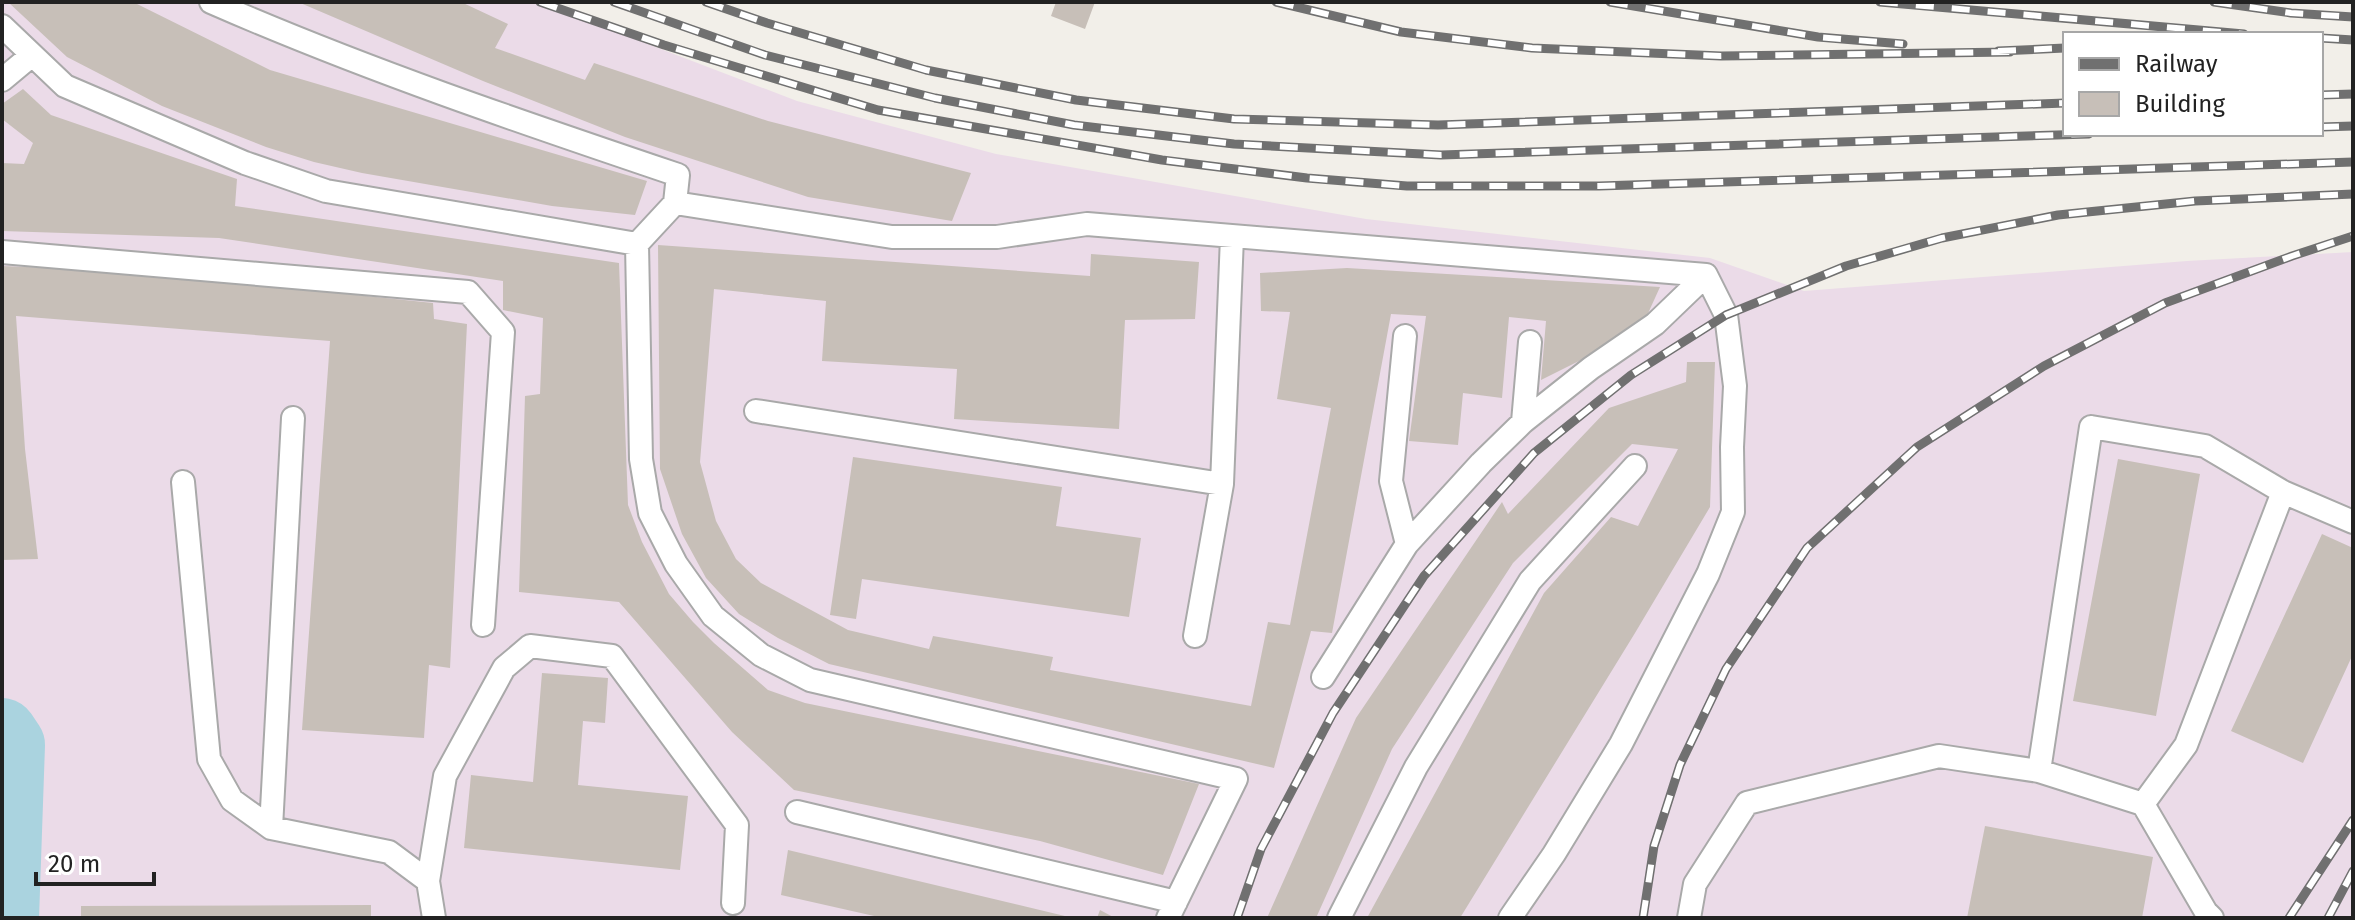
<svg xmlns="http://www.w3.org/2000/svg" width="2355" height="920" font-family="'Fira Sans',sans-serif">
  <style>
    .industrial { fill: #ebdbe8 }
    .lines { fill: none; stroke-linecap: round; stroke-linejoin: round }
    .river { stroke: #aad3df; stroke-width: 70 }
    .building { fill: #c7bfb8 }
    .service-casing { stroke: #a9a9a9; stroke-width: 26 }
    .service { stroke: #fff; stroke-width: 22 }
    .rail-casing { stroke: #707070; stroke-width: 9 }
    .rail { stroke: #fff; stroke-width: 6; stroke-dasharray: 18; stroke-linecap: butt }
  </style>
  <rect width="100%" height="100%" fill="#f2efe9"/>
  <path class="industrial" d="M 2,2 L 538,2 L 797,101 L 996,154 L 1366,219 L 1710,258 L 1804,291 L 2187,261 L 2353,252 L 2353,918 L 2,918 Z"/>
  <g class="lines">
    <path class="river" d="M 2,733 L 10,745 L 4,918"/>
  </g>
  <path class="building" d="M 8,2 L 133,2 L 270,70 L 647,181 L 635,215 L 552,206 L 362,173 L 314,162 L 266,147 L 162,106 L 67,57 Z
    M 298,2 L 461,2 L 508,24 L 495,48 L 585,80 L 594,63 L 768,121 L 971,173 L 952,221 L 808,197 L 625,137 L 483,81 Z
    M 1056,2 L 1095,2 L 1085,29 L 1051,16 Z
    M 23,89 L 51,115 L 237,179 L 235,206 L 619,263 L 628,505 L 642,542 L 669,594 L 693,622 L 714,643 L 768,690 L 805,703 L 1199,784 L 1163,875 L 1040,841 L 794,790 L 732,732 L 619,602 L 519,592 L 525,396 L 540,394 L 543,318 L 503,310 L 503,281 L 219,238 L 2,231 L 2,163 L 24,164 L 33,143 L 2,119 L 2,104 Z
    M 658,245 L 1090,276 L 1091,254 L 1199,262 L 1195,319 L 1125,320 L 1119,429 L 954,419 L 957,369 L 822,361 L 826,301 L 714,289 L 700,462 L 716,521 L 736,559 L 761,583 L 848,630 L 929,649 L 933,636 L 1053,657 L 1050,670 L 1251,706 L 1268,622 L 1290,625 L 1331,408 L 1277,399 L 1290,312 L 1261,311 L 1260,273 L 1347,268 L 1660,287 L 1645,320 L 1581,360 L 1541,380 L 1546,321 L 1509,317 L 1502,398 L 1463,393 L 1458,445 L 1409,441 L 1426,316 L 1391,314 L 1332,633 L 1311,631 L 1274,768 L 829,664 L 778,638 L 739,614 L 706,578 L 682,534 L 660,469 Z
    M 2,266 L 129,271 L 433,303 L 434,319 L 467,324 L 450,668 L 429,665 L 424,738 L 302,730 L 330,341 L 16,316 L 25,449 L 38,559 L 2,560 Z
    M 1687,362 L 1715,362 L 1710,507 L 1635,633 L 1460,918 L 1367,918 L 1544,593 L 1611,517 L 1638,526 L 1678,449 L 1632,444 L 1513,563 L 1392,749 L 1316,918 L 1267,918 L 1356,718 L 1502,502 L 1508,514 L 1609,408 L 1686,382 Z
    M 853,457 L 1062,487 L 1056,526 L 1141,538 L 1129,617 L 862,579 L 856,619 L 830,615 Z
    M 2118,459 L 2200,474 L 2156,716 L 2073,701 Z
    M 2322,534 L 2353,548 L 2353,654 L 2303,763 L 2231,731 Z
    M 542,673 L 608,678 L 605,723 L 583,721 L 578,785 L 688,796 L 680,870 L 464,848 L 471,775 L 533,782 Z
    M 1985,826 L 2153,857 L 2142,918 L 1967,918 Z
    M 788,850 L 1069,917 L 1069,918 L 883,918 L 781,895 Z
    M 371,905 L 371,918 L 81,918 L 81,906 Z
    M 1100,910 L 1115,918 L 1097,918 Z"/>
  <g class="lines">
    <defs>
      <path id="service" d="M 211,2 C 364,69 521,122 678,175 L 675,203
        M 2,26 L 65,86 L 245,163 L 326,191 L 637,244
        M 2,80 L 32,55
        M 2,252 L 468,292 L 503,332 L 483,625
        M 1405,336 L 1391,481 L 1407,544
        M 756,411 L 1222,484 L 1232,237
        M 1523,422 L 1530,342
        M 183,482 L 209,759 L 232,800 L 271,828 L 389,852 L 428,881 L 434,918
        M 1195,636 L 1222,484
        M 1323,677 L 1407,544 L 1481,463 L 1523,422 L 1591,368 L 1655,324 L 1706,275
        M 2143,804 L 2039,771 L 2091,427 L 2205,446 L 2283,492
        M 797,812 L 1176,902
        M 271,828 L 293,418
        M 428,881 L 445,776 L 504,668 L 530,646 L 612,656 L 737,825 L 733,903
        M 1168,918 L 1236,779 L 810,680 L 761,655 L 713,616 L 676,564 L 650,513 L 641,459 L 637,244 L 675,203 L 892,237 L 997,237 L 1087,224 L 1706,275 L 1726,315 L 1735,386 L 1732,447 L 1733,512 L 1708,574 L 1621,744 L 1554,854 L 1510,918
        M 1339,918 L 1416,767 L 1530,581 L 1635,466
        M 1689,918 L 1695,884 L 1747,803 L 1939,756 L 2039,771
        M 2212,918 L 2206,912 L 2143,804 L 2186,745 L 2283,492 L 2353,522"/>
    </defs>
    <use href="#service" class="service-casing"/>
    <use href="#service" class="service"/>
    <defs>
      <path id="rail" d="M 540,2 L 664,45 L 878,110 L 1162,160 L 1307,178 L 1407,186 L 1599,186 L 2353,162
        M 614,2 L 765,55 L 935,98 L 1074,125 L 1234,144 L 1441,155 L 2089,134
        M 706,2 L 767,23 L 926,70 L 1076,100 L 1234,119 L 1438,125 L 2065,103
        M 1276,2 L 1401,32 L 1532,48 L 1721,56 L 2010,52
        M 1610,2 L 1818,37 L 1903,44
        M 1880,2 L 2244,34
        M 2214,2 L 2291,13 L 2353,17
        M 2321,38 L 2353,40
        M 1998,51 L 2065,48
        M 2321,95 L 2353,94
        M 2321,127 L 2353,126
        M 1237,918 L 1261,849 L 1333,713 L 1424,576 L 1534,453 L 1631,375 L 1726,315 L 1846,266 L 1942,238 L 2058,215 L 2195,201 L 2353,194
        M 1643,918 L 1654,846 L 1680,765 L 1726,669 L 1807,548 L 1917,447 L 2044,366 L 2165,303 L 2292,256 L 2353,236
        M 2289,918 L 2353,820
        M 2328,918 L 2353,871"/>
    </defs>
    <use href="#rail" class="rail-casing"/>
    <use href="#rail" class="rail"/>
  </g>
  <rect width="2355" height="920" fill="none" stroke="#222222" stroke-width="8"/>
  <rect x="2063" y="32" width="260" height="104" fill="#ffffff" stroke="#a7a7a7" stroke-width="2"/>
  <rect x="2079" y="58" width="40" height="12" fill="#707070" stroke="#a7a7a7" stroke-width="2"/>
  <text x="2135" y="72" font-size="24" fill="#222222">Railway</text>
  <rect x="2079" y="92" width="40" height="24" fill="#c7bfb8" stroke="#a7a7a7" stroke-width="2"/>
  <text x="2135" y="112" font-size="24" fill="#222222">Building</text>
  <path d="M36 872v12h118v-12" fill="none" stroke="#222222" stroke-width="4"/>
  <text x="48" y="872" font-size="24" fill="#222222" stroke="#ffffff" stroke-width="6" paint-order="stroke">20 m</text>
</svg>
